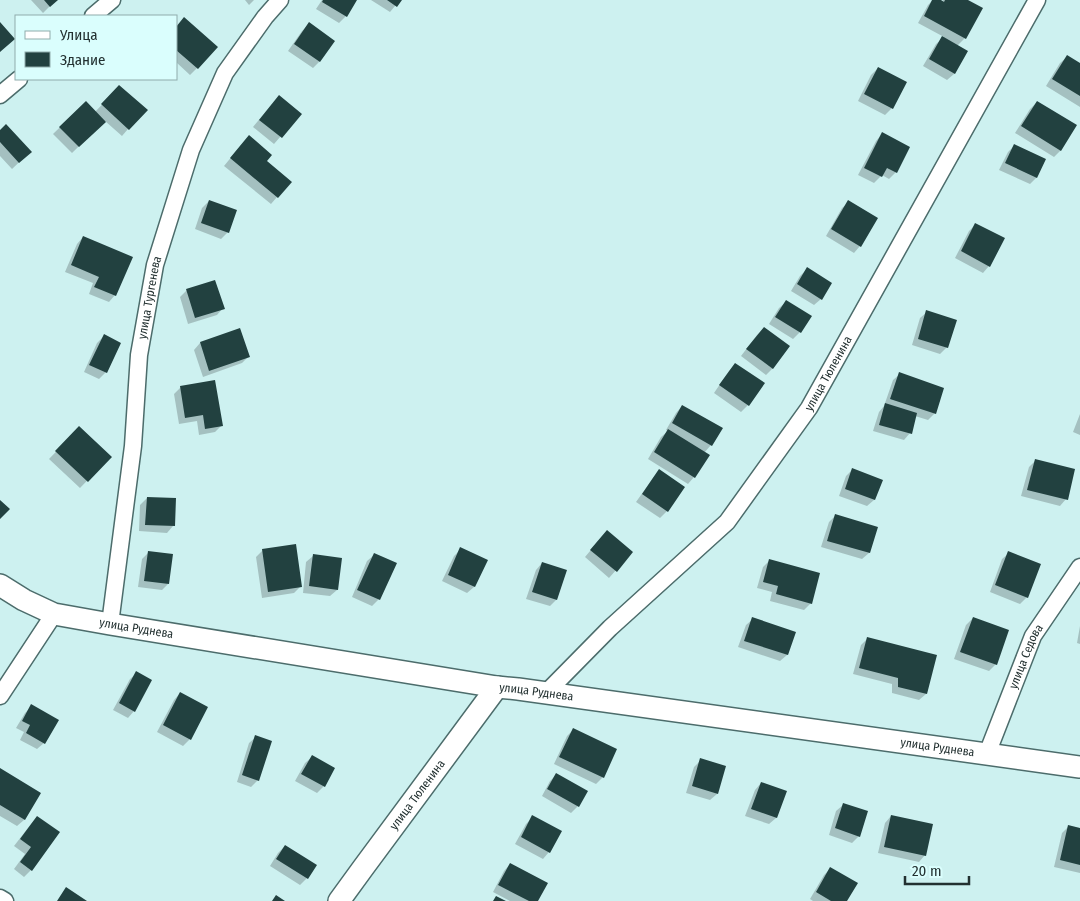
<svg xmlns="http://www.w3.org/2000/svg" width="1080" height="901" font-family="'Fira Sans Condensed',sans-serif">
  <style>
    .shadow { fill: #0003 }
    .building { fill: #224140 }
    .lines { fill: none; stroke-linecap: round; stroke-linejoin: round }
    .minor-casing { stroke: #4c6c6b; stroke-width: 19 }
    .tertiary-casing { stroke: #4c6c6b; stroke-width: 24 }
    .minor { stroke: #fff; stroke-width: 16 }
    .tertiary { stroke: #fff; stroke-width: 21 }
    .labels { text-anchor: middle; stroke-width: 5; stroke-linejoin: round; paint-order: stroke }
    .street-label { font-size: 12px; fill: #223030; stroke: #dafefd }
  </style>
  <rect width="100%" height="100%" fill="#cdf1f0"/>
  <path class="shadow" d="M 31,0 L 56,0 L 43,13 Z
    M 245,0 L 254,0 L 249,5 Z
    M 322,0 L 356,0 L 346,16 L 339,23 L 316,9 Z
    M 371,0 L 400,0 L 390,12 Z
    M 933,0 L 938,0 L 942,2 L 943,0 L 966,0 L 965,38 L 957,46 L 966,52 L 954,74 L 947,80 L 923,66 L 936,44 L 944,37 L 918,23 L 928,5 Z
    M 309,24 L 333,41 L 319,62 L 313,68 L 288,51 L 302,31 Z
    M 176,28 L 197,68 L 190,75 L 176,62 Z
    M 1067,57 L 1080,65 L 1080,107 L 1046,86 L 1060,63 Z
    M 878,68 L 892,108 L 885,115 L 858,101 L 871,75 Z
    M 113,93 L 128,129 L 122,136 L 105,121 L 72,153 L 53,134 L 86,102 L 95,112 Z
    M 1037,102 L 1061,150 L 1054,157 L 1015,133 L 1030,109 Z
    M 272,104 L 300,114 L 274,144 L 253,127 Z
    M 0,132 L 30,152 L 12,169 L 0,156 Z
    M 882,134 L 908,148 L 896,172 L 889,179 L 882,175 L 874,183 L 858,175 L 876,141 Z
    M 242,144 L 265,162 L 277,197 L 271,204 L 224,166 Z
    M 1014,146 L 1045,160 L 1036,178 L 1030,184 L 999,170 L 1008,152 Z
    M 209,201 L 228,232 L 221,239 L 195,229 L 202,208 Z
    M 849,202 L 860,246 L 854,253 L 826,236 L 842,208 Z
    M 975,225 L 989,266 L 983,273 L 955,258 L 969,231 Z
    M 83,237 L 115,295 L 109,302 L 89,294 L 93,283 L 65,272 L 77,244 Z
    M 807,269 L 821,299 L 814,305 L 791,291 L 800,276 Z
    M 187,290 L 223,308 L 217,315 L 188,324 L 180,297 Z
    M 786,302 L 800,332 L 793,339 L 769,324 L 779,308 Z
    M 927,312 L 947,347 L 940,354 L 912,345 L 920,318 Z
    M 764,328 L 789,347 L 772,369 L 766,375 L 741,356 L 757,335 Z
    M 239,330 L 248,357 L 242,363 L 203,377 L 194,350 L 200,343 Z
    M 104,336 L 106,372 L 99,379 L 84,372 L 97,343 Z
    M 735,364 L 763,383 L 748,405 L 741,412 L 714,393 L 729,371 Z
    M 900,374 L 935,413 L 928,420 L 915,416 L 910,433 L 904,440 L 873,431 L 879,412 L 884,406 L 893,380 Z
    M 181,387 L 221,426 L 215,432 L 199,435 L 197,421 L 179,424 L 174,394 Z
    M 682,406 L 711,445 L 704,453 L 694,477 L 688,484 L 648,459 L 661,437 L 668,431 L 666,430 L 676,413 Z
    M 1080,414 L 1080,435 L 1073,432 Z
    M 79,428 L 110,457 L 80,488 L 49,459 Z
    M 1036,460 L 1066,499 L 1060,506 L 1021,496 L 1029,467 Z
    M 852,470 L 881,480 L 874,500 L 867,506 L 839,496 L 846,476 Z
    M 659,471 L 683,487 L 667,511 L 660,518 L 636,502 L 653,478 Z
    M 147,498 L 173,526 L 167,533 L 139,531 L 140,505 Z
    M 835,516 L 876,528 L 869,553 L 862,559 L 821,547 L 829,522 Z
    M 601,538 L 632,552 L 609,578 L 585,557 Z
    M 461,549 L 486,561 L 474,587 L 467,593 L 442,581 L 454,556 Z
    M 263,550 L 300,587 L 294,593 L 262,598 L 256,557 Z
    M 148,553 L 168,584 L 162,590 L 138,587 L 142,559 Z
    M 1009,553 L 1027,597 L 1020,604 L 990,592 L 1002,559 Z
    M 374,555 L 379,599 L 372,606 L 352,597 L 367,561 Z
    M 313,556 L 337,590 L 330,596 L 303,593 L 306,562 Z
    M 769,561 L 811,603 L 804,610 L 770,601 L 772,592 L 757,588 L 763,567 Z
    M 542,563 L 566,571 L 556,600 L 550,606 L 526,599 L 536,570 Z
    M 973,618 L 996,664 L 989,671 L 954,659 L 966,625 Z
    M 753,619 L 794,633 L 787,655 L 780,661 L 738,647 L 746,625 Z
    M 1080,626 L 1080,644 L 1077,643 Z
    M 868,638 L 936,656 L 926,694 L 919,700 L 892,693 L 892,684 L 853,674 L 861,645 Z
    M 137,673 L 134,711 L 128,718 L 113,710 L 130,679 Z
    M 180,693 L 207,707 L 190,739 L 183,746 L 157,732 L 174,700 Z
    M 32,706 L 44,743 L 37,749 L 20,740 L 24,732 L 16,728 L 25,713 Z
    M 573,730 L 603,777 L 596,784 L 554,764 L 567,736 Z
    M 256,737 L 258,780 L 251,787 L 237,782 L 249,743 Z
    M 312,757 L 334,768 L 324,786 L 317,793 L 295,781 L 305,763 Z
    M 701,760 L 717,794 L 710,800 L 686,793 L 694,767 Z
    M 0,771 L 40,793 L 24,820 L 17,826 L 0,816 Z
    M 557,774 L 578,806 L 571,813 L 542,796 L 550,781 Z
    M 761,783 L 785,792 L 776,818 L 769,824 L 745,816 L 755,790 Z
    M 843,805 L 859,836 L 852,843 L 829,835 L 836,811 Z
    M 891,816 L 925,855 L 919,862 L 878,853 L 885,823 Z
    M 37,817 L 31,870 L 24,877 L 14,869 L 25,854 L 14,846 L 31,824 Z
    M 533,817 L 549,852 L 543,859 L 515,844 L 526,824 Z
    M 1068,827 L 1080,830 L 1080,873 L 1054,867 L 1062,833 Z
    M 285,846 L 315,865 L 307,878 L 300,885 L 270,866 L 278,853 Z
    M 510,864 L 537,901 L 510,901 L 493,892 L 504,871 Z
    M 830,869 L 846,901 L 813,901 L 810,899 L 824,875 Z"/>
  <path class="building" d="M 44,0 L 58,0 L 50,7 Z
    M 323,0 L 357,0 L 347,17 L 322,2 Z
    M 387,0 L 402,0 L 397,7 Z
    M 932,0 L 941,0 L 944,2 L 945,0 L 968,0 L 983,8 L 966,39 L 924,16 Z
    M 184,17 L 218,47 L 198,69 L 176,50 L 176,27 Z
    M 0,22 L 15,39 L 0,52 Z
    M 309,22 L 335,41 L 320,62 L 294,44 Z
    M 942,36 L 968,51 L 955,74 L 929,59 Z
    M 1067,55 L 1080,63 L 1080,96 L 1052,79 Z
    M 878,67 L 907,82 L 893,109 L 864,94 Z
    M 119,85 L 148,110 L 129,130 L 101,104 Z
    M 279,95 L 302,114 L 282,138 L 259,120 Z
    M 86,101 L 106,122 L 79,147 L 59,127 Z
    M 1037,101 L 1077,125 L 1061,151 L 1021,126 Z
    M 6,124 L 32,152 L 19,163 L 0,142 L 0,130 Z
    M 882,132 L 910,147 L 897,173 L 887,168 L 882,177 L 864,168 Z
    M 249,135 L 272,155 L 267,161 L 292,182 L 278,198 L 230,158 Z
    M 1014,144 L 1046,159 L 1037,178 L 1005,163 Z
    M 209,200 L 237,210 L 229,233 L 201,223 Z
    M 848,200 L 878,218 L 861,247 L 831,229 Z
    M 975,223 L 1005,238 L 990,267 L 961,251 Z
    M 83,236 L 133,257 L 116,296 L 94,287 L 99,277 L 71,265 Z
    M 807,267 L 832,283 L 822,300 L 797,284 Z
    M 215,280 L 225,309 L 195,318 L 186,289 Z
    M 786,300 L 812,316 L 801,333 L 775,317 Z
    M 926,310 L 957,320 L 948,348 L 918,339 Z
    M 764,327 L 790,346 L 773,369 L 746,349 Z
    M 240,328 L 250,357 L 209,371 L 200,342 Z
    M 104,334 L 121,343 L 107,373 L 89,365 Z
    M 735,363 L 765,383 L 749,406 L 719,385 Z
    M 899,372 L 944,388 L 936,414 L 890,399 Z
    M 215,380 L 223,426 L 205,429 L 203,415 L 185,418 L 180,386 Z
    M 885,403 L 917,413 L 912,434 L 879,425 Z
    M 682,405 L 723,428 L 712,446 L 672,423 Z
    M 79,426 L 112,457 L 88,482 L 55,451 Z
    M 668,429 L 710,455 L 695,478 L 654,452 Z
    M 1035,459 L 1075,469 L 1068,500 L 1027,490 Z
    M 852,468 L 883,480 L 875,500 L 845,489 Z
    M 659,469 L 685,487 L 668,512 L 642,494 Z
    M 147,497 L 176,498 L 175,526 L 145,525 Z
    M 0,500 L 10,509 L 0,519 Z
    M 835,514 L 878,527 L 870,553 L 827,541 Z
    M 607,530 L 633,552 L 617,572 L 590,550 Z
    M 296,544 L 302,587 L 268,592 L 262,549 Z
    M 460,547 L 488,560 L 475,587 L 448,575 Z
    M 148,551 L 173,554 L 169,584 L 144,581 Z
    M 1008,551 L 1041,564 L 1028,598 L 995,585 Z
    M 374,553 L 397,563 L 380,600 L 357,590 Z
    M 313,554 L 342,558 L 338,590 L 309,586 Z
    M 769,559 L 820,573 L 812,604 L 776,594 L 778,586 L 763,582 Z
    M 542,562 L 567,570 L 557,600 L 532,592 Z
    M 752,617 L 796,632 L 788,655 L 744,641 Z
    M 973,617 L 1009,630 L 997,665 L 960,652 Z
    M 867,637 L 937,655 L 927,694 L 898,687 L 898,678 L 859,668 Z
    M 136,671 L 152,680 L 135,712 L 119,703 Z
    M 180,692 L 208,707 L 191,740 L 163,725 Z
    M 31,704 L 59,720 L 45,744 L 26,733 L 30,725 L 22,721 Z
    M 573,728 L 617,749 L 604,778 L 559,757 Z
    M 255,735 L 272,741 L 259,781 L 242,775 Z
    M 312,755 L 335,768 L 325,787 L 301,774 Z
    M 700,758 L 726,766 L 718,794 L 692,786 Z
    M 0,768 L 41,793 L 25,820 L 0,805 Z
    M 556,773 L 588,791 L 579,807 L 547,789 Z
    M 761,782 L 787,791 L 777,818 L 751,809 Z
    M 843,803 L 868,811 L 860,837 L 835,828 Z
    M 532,815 L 562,831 L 550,853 L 521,837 Z
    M 891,815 L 933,824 L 926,856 L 884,847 Z
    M 37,816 L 60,832 L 32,871 L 20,862 L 31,847 L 20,839 Z
    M 1068,825 L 1080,828 L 1080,865 L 1060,860 Z
    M 285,845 L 317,865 L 308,879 L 276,859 Z
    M 510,863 L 548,883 L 538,901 L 529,901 L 498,885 Z
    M 830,867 L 858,883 L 847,901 L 831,901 L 816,892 Z
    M 66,887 L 87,901 L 57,901 Z
    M 276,895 L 285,901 L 272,901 Z
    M 496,896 L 506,901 L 493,901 Z"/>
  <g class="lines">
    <defs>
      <g id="minor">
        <path d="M 93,16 L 112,0"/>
        <path d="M 0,95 L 19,79"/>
        <path id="s1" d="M 110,624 L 133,446 L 139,355 L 155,265 L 191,150 L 225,73 L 265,17 L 280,0"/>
        <path id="s2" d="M 546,693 L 610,628 L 727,522 L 809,408 L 1037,0"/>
        <path d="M 0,696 L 54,614"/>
        <path id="s3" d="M 987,754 L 1033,636 L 1080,567"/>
        <path d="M 0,898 L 5,901"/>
      </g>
      <g id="tertiary">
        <path id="s4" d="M 0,585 L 24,600 L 54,614 L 110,624 L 497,687 L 518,689 L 1080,767"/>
        <path id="s5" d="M 339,901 L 363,868 L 497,687"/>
      </g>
    </defs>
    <use href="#minor" class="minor-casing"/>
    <use href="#tertiary" class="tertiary-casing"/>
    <use href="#minor" class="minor"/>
    <use href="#tertiary" class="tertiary"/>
  </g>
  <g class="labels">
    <g class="street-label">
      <text dy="4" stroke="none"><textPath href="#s1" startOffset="329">улица Тургенева</textPath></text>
      <text dy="4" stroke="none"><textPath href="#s2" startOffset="429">улица Тюленина</textPath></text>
      <text dy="4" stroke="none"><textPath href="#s4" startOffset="145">улица Руднева</textPath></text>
      <text dy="4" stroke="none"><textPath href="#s3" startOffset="105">улица Седова</textPath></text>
      <text dy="4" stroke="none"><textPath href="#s4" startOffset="550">улица Руднева</textPath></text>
      <text dy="4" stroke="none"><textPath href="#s4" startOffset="955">улица Руднева</textPath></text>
      <text dy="4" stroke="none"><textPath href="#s5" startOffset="132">улица Тюленина</textPath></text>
    </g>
  </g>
  <rect x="15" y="15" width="162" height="65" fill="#dafefd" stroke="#90acab"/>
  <rect x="25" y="31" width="25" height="8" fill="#ffffff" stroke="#90acab"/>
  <text x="60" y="40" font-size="15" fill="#223030">Улица</text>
  <rect x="25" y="52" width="25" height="15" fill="#224140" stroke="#90acab"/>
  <text x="60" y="65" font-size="15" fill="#223030">Здание</text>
  <path d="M905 876v8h64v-8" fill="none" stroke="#223030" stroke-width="2.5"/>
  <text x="912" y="876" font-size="15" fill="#223030" stroke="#dafefd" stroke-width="4" paint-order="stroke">20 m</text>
</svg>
